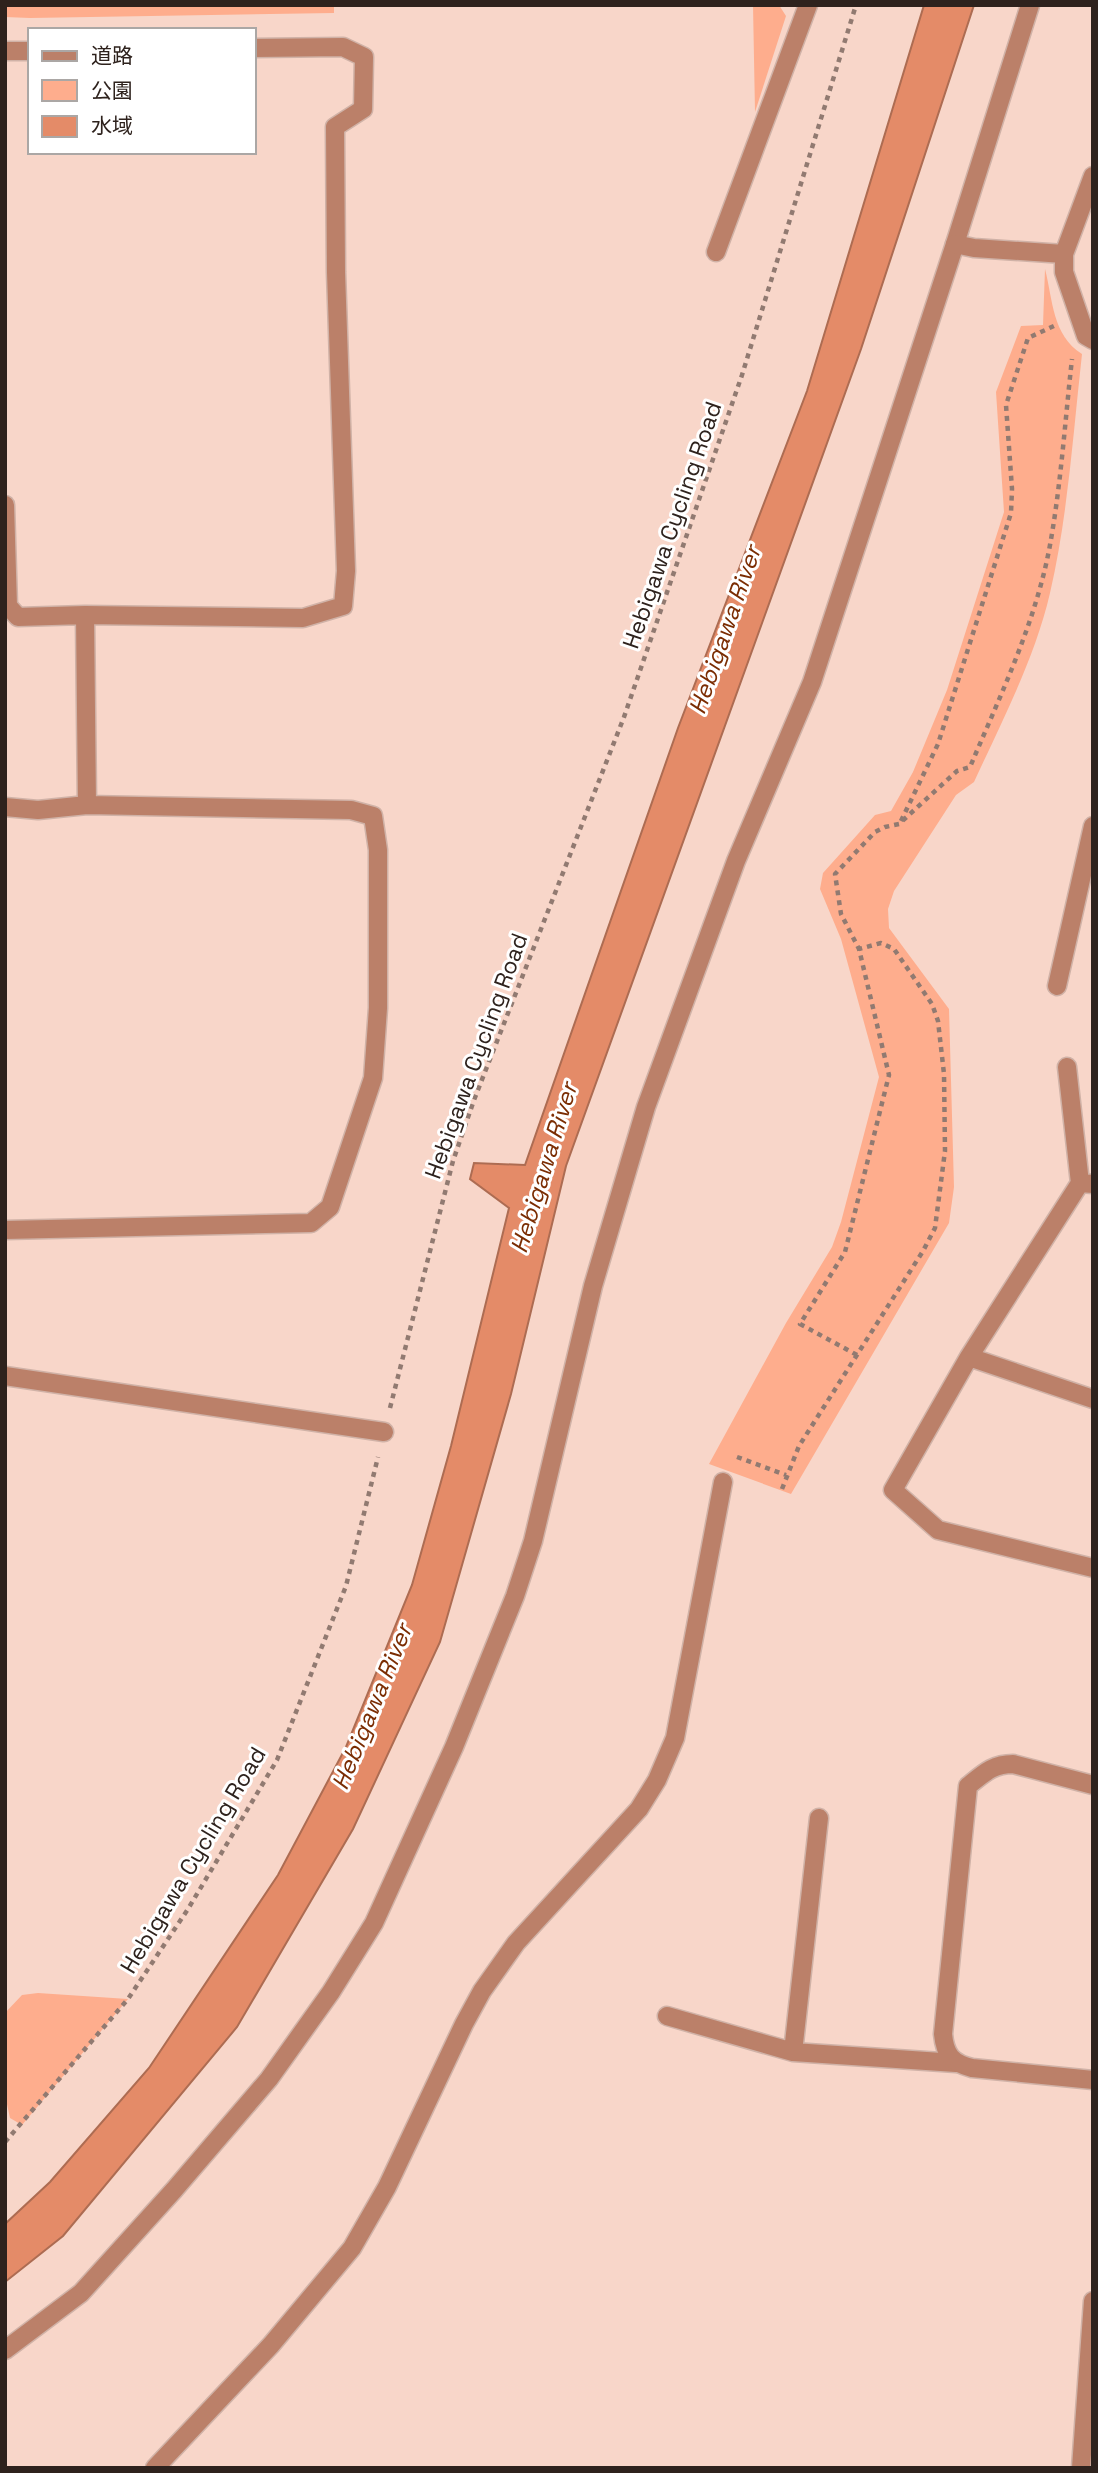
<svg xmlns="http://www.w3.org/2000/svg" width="1098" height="2473" font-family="'Space Grotesk','Noto Sans JP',sans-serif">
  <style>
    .green { fill: #fead8d }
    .water { fill: #e48b68; stroke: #ad6c52; stroke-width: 2 }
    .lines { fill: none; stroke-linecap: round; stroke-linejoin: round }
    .service-casing { stroke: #d0b2a7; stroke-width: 21 }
    .minor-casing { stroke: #d0b2a7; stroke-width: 21 }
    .path { stroke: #917a71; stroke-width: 4.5; stroke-dasharray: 5 5; stroke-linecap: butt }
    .service { stroke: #bb8069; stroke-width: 18 }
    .minor { stroke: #bb8069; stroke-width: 18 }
    .labels { text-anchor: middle; stroke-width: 6; stroke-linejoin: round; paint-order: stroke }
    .street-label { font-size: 23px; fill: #2e221d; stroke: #fff }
    .water-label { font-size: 24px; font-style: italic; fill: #7b2d03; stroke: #fff }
  </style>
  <rect width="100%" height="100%" fill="#f8d6c9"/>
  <path class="green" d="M 5,5 L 334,5 L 334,13 L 30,18 L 5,17 Z
    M 753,5 L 779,5 L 786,16 L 755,112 Z
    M 1045,269 C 1053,300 1052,335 1082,354 C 1073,434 1068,515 1050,593 C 1035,658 1002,721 974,782 L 956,795 L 894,891 L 888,909 L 889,928 L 949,1009 L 954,1187 L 949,1223 L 791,1494 L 709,1464 L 786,1323 L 832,1247 L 841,1222 L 879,1077 L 841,939 L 820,889 L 823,873 L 875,815 L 891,811 L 913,772 L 947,690 L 1004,512 L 996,392 L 1021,326 L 1043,325 Z
    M 38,1993 L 128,1999 L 22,2125 L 10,2118 L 5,2095 L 5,2013 L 22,1995 Z"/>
  <path class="water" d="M 924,5 L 974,5 L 861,349 L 566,1166 L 511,1394 L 440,1642 L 353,1829 L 237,2027 L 63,2236 L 5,2282 L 5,2224 L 50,2182 L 149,2068 L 278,1875 L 346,1747 L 412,1585 L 451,1446 L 509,1208 L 470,1179 L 474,1163 L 525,1165 L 678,728 L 807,391 Z"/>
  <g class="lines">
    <defs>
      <path id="service" d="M 5,51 L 30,51
        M 716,252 L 808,5
        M 5,505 L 8,606 L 18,617 L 85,615 L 303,618 L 343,606 L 346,571 L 336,272 L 335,127 L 363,109 L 364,57 L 343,47 L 254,48
        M 85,615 L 87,805
        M 5,807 L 38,810 L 87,805 L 351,810 L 373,816 L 378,850 L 378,1008 L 373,1078 L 330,1207 L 311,1223 L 5,1230
        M 5,1376 L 384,1432
        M 667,2016 L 793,2052 L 956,2063
        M 793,2052 L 819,1818
        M 5,2350 L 81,2293 L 174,2190 L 269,2079 L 331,1992 L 374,1923 L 454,1747 L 515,1596 L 533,1541 L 593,1286 L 646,1107 L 736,861 L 812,682 L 955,244 L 1030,5"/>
      <path id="minor" d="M 1093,176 L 1064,254 L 1064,272 L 1086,336 L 1093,340
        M 955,244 L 974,248 L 1064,254
        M 1057,986 L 1093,826
        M 1067,1067 L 1080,1183
        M 969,1357 L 1080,1183 L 1093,1184
        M 1093,1399 L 969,1357 L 893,1490 L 938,1530 L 1093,1568
        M 1093,1785 L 1013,1764 C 993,1764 984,1773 968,1786 L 943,2034 C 945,2055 952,2063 972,2068 L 1093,2080
        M 155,2468 L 271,2345 L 352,2248 L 387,2187 L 464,2024 L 482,1991 L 516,1943 L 639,1809 L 657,1780 L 675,1738 L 723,1482
        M 1081,2468 L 1093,2301"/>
    </defs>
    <use href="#service" class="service-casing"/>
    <use href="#minor" class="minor-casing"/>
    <path class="path" d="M 901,821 L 938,744 L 1011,513 L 1012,489 L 1006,405 L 1028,338 L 1056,325
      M 857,1355 L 800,1324 L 845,1252 L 889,1075 L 859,949 L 841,914 L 835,874 L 875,832 L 885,827 L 899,824 L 957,771 L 970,767 C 1000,696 1036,622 1050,545 C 1061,484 1065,421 1072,359
      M 390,1408 L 453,1161 L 474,1100 L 624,717 L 742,375 L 856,5
      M 737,1457 L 786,1475
      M 782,1489 L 799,1446 L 923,1251 L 935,1228 L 945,1151 L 944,1074 L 938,1021 L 932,1004 L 894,949 L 881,943 L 859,949
      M 5,2142 L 128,1999 L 188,1909 L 277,1760 L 346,1586 L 378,1457"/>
    <use href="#service" class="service"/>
    <use href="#minor" class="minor"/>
  </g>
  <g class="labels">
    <g class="street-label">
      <text transform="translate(672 525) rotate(-71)" y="8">Hebigawa Cycling Road</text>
      <text transform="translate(476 1056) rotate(-70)" y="8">Hebigawa Cycling Road</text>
      <text transform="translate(193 1860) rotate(-59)" y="8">Hebigawa Cycling Road</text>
    </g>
    <g class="water-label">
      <text transform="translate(725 630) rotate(-71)" y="8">Hebigawa River</text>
      <text transform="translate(544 1168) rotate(-73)" y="8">Hebigawa River</text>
      <text transform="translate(372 1707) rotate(-68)" y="8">Hebigawa River</text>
    </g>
  </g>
  <rect width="1098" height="2473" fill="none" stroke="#2e221d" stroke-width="14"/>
  <rect x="28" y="28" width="228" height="126" fill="#ffffff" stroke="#aba7a5" stroke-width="2"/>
  <rect x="42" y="51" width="35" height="10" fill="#bb8069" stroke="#aba7a5" stroke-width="2"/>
  <text x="91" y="63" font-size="21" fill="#2e221d">道路</text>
  <rect x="42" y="80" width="35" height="21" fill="#fead8d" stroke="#aba7a5" stroke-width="2"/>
  <text x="91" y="98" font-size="21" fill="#2e221d">公園</text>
  <rect x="42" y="116" width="35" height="21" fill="#e48b68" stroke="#aba7a5" stroke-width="2"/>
  <text x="91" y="133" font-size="21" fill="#2e221d">水域</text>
</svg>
